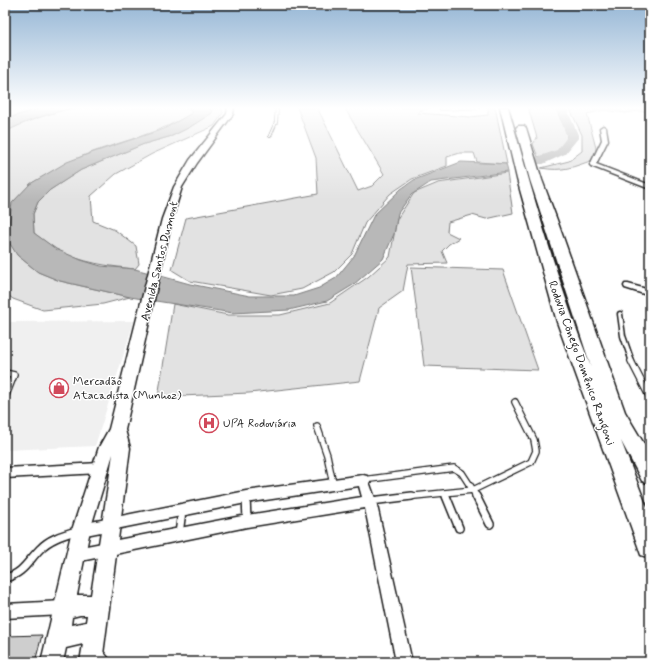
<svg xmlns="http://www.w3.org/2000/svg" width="655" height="667" font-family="Mynerve,sans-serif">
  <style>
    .built { fill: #f0f0f0 }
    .green { fill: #e2e2e2; stroke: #7f7f7f }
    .water { fill: #b8b8b8; stroke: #7a7a7a }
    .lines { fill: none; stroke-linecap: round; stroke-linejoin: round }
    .river { fill: #b8b8b8; fill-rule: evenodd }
    .building { fill: #cecece; stroke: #1c1c1c }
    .lane-far3-casing { stroke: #1c1c1c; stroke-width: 4 }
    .lane-far2-casing { stroke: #1c1c1c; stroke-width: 7 }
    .lane-far1-casing { stroke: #1c1c1c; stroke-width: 8 }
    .lane-casing { stroke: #1c1c1c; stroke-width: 10 }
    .street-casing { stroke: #1c1c1c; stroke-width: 3 }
    .secondary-casing { stroke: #1c1c1c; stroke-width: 3 }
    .highway-casing { stroke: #1c1c1c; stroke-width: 3 }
    .lane-far3 { stroke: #fff; stroke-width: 2.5 }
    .lane-far2 { stroke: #fff; stroke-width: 4 }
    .lane-far1 { stroke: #fff; stroke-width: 5.5 }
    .lane { stroke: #fff; stroke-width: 7 }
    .street { fill: #fff; fill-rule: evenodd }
    .secondary { fill: #fff; fill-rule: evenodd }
    .highway { fill: #fff; fill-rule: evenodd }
    .labels { text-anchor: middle; stroke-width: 3; stroke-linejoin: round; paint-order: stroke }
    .street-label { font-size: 12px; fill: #1c1c1c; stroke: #fff }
    .poi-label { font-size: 12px; fill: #1c1c1c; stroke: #fff; text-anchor: start }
  </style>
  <rect width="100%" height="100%" fill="#fff"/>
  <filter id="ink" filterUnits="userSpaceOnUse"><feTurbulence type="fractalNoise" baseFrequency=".025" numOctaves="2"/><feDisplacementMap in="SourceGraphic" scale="8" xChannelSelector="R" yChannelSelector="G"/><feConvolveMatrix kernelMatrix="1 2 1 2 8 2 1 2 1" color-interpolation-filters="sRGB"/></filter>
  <g filter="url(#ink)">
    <path class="built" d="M 134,321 L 95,446 L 5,450 L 5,331 L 10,322 Z"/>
    <path class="green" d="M 5,107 L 44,107 L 5,119 Z
      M 78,107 L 188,107 L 192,113 C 161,133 125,140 90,153 C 69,161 50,173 30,184 L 17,255 L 38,272 L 60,281 L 130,297 L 103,304 L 43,310 L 13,299 L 5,293 L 5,132 C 28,120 53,112 78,107 Z
      M 210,107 L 222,107 L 223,113 L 214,126 L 152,154 L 116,174 L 91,196 L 93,221 L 115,230 L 136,246 L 139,264 L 135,269 C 108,266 82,263 57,250 C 49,245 42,239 34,233 L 33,214 L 38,202 L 50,190 L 81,170 L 144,144 L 172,136 L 190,127 L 212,113 Z
      M 297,107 L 317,107 L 358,191 L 372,186 L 384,174 L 344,107 L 433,107 L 419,111 L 418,113 L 470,117 L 488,115 L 488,107 L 495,107 L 507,164 L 477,162 L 474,153 L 460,153 L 447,157 L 447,166 L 412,179 L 390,194 L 365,223 L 352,254 L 334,272 L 302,289 L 271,295 L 190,281 L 172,270 L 186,218 L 318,194 L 316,158 Z
      M 528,107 L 556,107 C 558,120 577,140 560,150 C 554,154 545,155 538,157 L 533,144 L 537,138 Z
      M 569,107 L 650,107 L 650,112 L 638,111 L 626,113 L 604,110 L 587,114 L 596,148 L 593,160 C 573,167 563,172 541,168 L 569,161 L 582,151 L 582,135 Z
      M 507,173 L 513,213 L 486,219 L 472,215 L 448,222 L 447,232 L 459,238 L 449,244 L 442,251 L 447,263 L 408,264 L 403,291 L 379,308 L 360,381 L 249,393 L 158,397 L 173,304 L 228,315 L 280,315 L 330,303 L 368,277 L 390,257 L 397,219 L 414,193 L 438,183 Z
      M 411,267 L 503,270 L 538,370 L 424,366 Z"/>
    <path class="water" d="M 44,107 L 78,107 C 53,112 28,120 5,132 L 5,119 Z
      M 188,107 L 210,107 L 212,113 L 190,127 L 172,136 L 144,144 L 81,170 L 50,190 L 38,202 L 33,214 L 34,233 L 56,249 L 81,260 L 101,266 L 135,269 L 190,284 L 250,296 L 294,296 L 319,288 L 336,278 L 354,256 L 374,215 L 401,189 L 414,180 L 461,162 L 506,164 L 508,172 L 431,182 L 411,195 L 398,213 L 394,234 L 383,259 L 353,285 L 327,301 L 289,310 L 233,313 L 130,297 L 60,281 L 38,272 L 17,255 L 7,239 L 12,203 L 30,184 L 67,162 L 91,153 L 164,129 L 192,113 Z"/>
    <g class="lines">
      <path class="river" d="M 556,107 L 566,107 L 579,137 L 565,154 L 543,164 L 535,164 L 533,161 L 535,158 L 557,150 L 567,137 Z"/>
    </g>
    <path class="building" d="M 42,635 L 35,662 L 5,662 L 5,636 Z"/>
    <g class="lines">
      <defs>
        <path id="lane-far3" d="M 441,109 L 478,107
          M 270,136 L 276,122 L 277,107"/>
        <path id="lane-far2" d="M 620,314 L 623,336 L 632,362"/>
        <path id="lane-far1" d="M 631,361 L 650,398
          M 5,373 L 14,375 L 5,398
          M 317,426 L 327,455 L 333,484
          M 363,480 L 454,468 L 462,473 L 473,490 L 405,497
          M 445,493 L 446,497
          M 476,497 L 473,490 L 531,462 L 536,451 L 534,440 L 515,402"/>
        <path id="lane" d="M 446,496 L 459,528
          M 476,496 L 490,524
          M 246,497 L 247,520
          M 371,501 L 412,496
          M 179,534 L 182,511
          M 5,578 C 23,574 28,561 40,549 C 49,539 63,535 76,531
          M 99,652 L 107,662"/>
        <path id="street" d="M 603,126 L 606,128 L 608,140 L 596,164 L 650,185 L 650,189 L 591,166 L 590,165 L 602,140 L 600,128 Z
          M 625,284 L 628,284 L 650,290 L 650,296 L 625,288 L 624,286 Z
          M 100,463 L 104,464 L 106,468 L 104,472 L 100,473 L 5,478 L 5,468 Z
          M 363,475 L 367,476 L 376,501 L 412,662 L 396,662 L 365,508 L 247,527 L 76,562 L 71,560 L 69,555 L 71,550 L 76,548 L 247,515 L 362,497 L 359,486 L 246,503 L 81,536 L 76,534 L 75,530 L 76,526 L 81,524 L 246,491 Z
          M 63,601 L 68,603 L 70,608 L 68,613 L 63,615 L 5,618 L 5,604 Z"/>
        <path id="secondary" d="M 228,107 L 234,107 L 233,114 L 197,163 L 182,187 L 172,219 L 125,430 L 130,448 L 102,662 L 80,662 L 83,644 L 66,648 L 63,662 L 41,662 L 72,530 L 99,447 L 109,429 L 162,219 L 174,187 L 190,160 L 227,114 ZM 113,454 L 91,595 L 77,595 L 90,530 ZM 80,615 L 87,615 L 86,622 L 71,625 L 72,617 Z"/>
        <path id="highway" d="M 500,107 L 508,107 C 533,194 557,282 591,367 L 530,180 L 516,128 L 518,126 L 524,126 L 526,128 L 542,180 L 557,220 L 625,412 L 650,454 L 650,484 L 642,481 L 621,441 L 650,515 L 650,558 L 641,555 L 638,546 L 557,322 L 517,179 Z"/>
      </defs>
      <use href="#lane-far3" class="lane-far3-casing"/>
      <use href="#lane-far2" class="lane-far2-casing"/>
      <use href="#lane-far1" class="lane-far1-casing"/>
      <use href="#lane" class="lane-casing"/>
      <use href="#street" class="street-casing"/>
      <use href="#secondary" class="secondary-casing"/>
      <use href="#highway" class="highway-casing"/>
      <use href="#lane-far3" class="lane-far3"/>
      <use href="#lane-far2" class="lane-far2"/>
      <use href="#lane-far1" class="lane-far1"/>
      <use href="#lane" class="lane"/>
      <use href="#street" class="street"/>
      <use href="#secondary" class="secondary"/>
      <use href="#highway" class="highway"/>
    </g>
  </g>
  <linearGradient id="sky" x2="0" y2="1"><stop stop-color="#95b6d5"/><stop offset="0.54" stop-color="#fff"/><stop offset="1" stop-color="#fff" stop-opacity="0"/></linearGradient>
  <rect width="655" height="200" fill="url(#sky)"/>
  <defs>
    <symbol id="shop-ring" viewBox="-11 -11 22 22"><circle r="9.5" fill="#fff" stroke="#d1495b" stroke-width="1.5"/><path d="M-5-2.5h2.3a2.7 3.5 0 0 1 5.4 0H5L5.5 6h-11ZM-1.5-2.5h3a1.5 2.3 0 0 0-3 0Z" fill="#d1495b"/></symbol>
    <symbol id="hospital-ring" viewBox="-11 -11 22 22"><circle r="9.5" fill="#fff" stroke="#d1495b" stroke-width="1.5"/><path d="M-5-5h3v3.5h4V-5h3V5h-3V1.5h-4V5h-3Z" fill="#d1495b"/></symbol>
  </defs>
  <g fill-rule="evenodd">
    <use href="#shop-ring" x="48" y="377" width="22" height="22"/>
    <use href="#hospital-ring" x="198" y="412" width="22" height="22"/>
  </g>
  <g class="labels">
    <g class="street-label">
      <text transform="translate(159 261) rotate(-76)" y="4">Avenida Santos Dumont</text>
      <text transform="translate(582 363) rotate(70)" y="4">Rodovia Cônego Domênico Rangoni</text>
    </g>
    <g class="poi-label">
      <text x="73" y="385">Mercadão<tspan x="73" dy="14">Atacadista (Munhoz)</tspan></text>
      <text x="223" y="427">UPA Rodoviária</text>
    </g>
  </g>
  <rect width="655" height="667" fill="none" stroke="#fff" stroke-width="20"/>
  <rect x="10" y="10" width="635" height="647" fill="none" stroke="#1c1c1c" stroke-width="1.5" filter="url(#ink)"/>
</svg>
